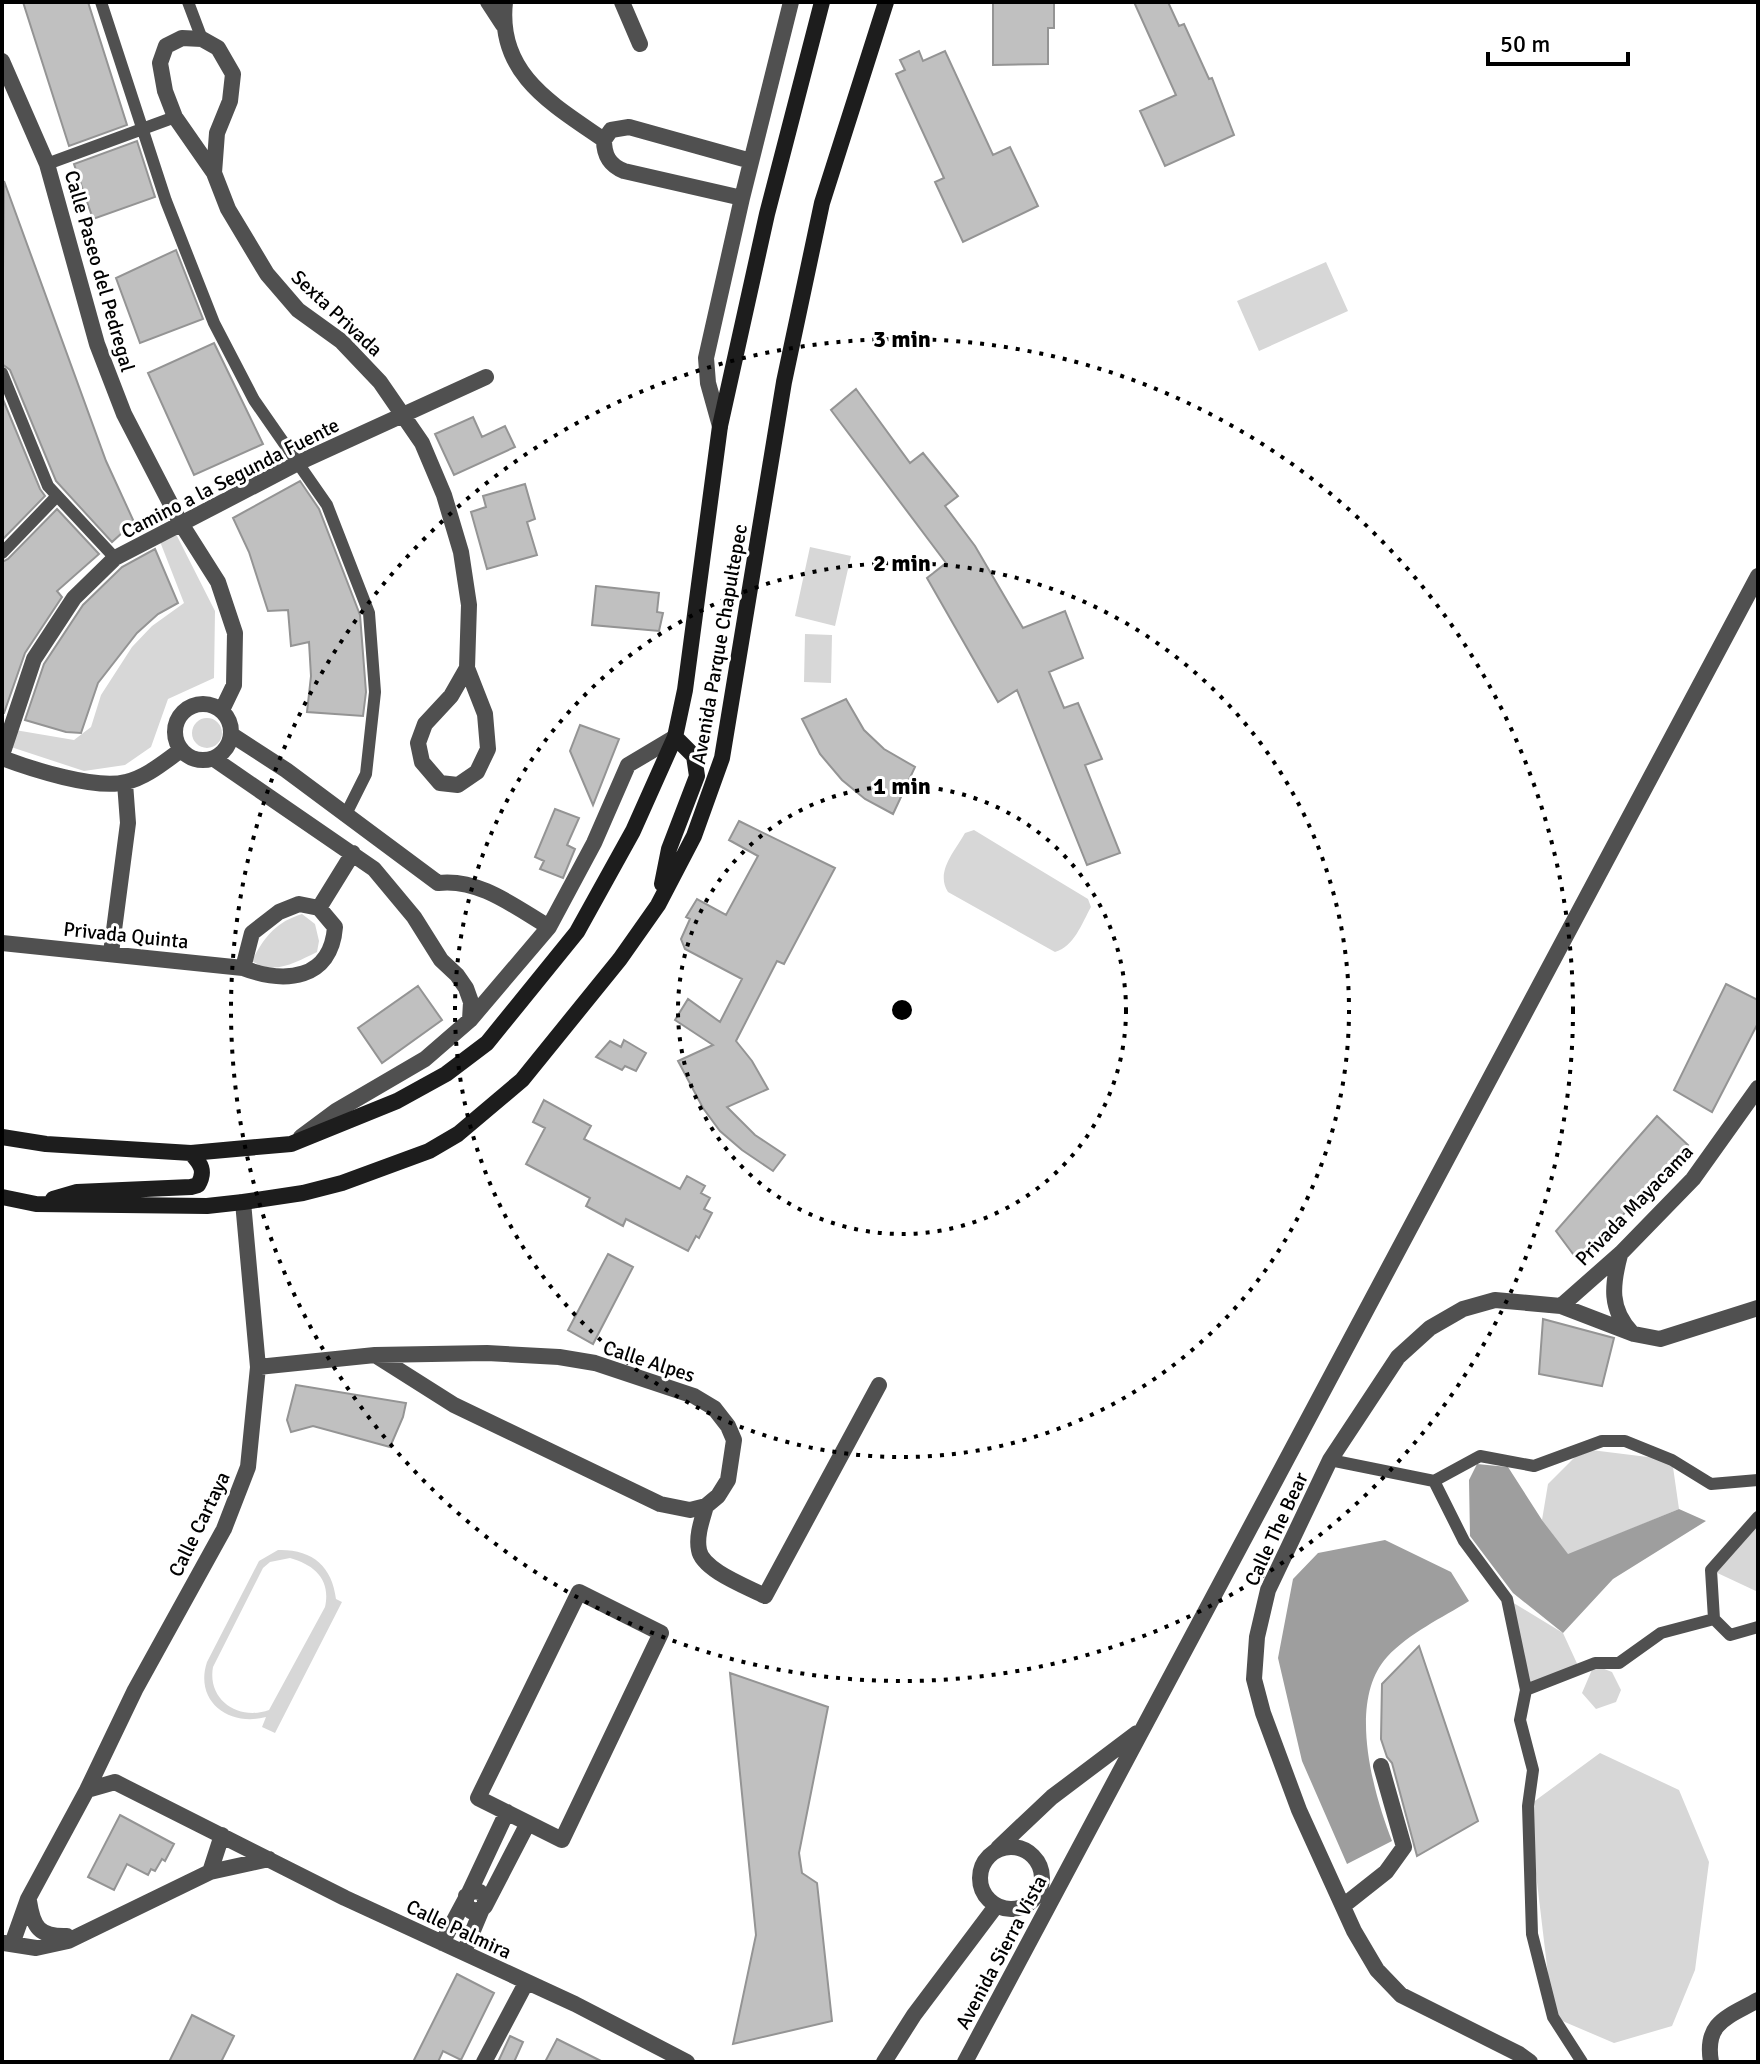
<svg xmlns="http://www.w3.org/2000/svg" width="1760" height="2064" font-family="Signika,sans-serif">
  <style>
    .green { fill: #d7d7d7; fill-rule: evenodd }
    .water { fill: #9e9e9e }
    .building { fill: #c0c0c0; stroke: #949494; stroke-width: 2 }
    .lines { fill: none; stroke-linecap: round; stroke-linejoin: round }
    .pedestrian { stroke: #505050; stroke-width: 12 }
    .minor { stroke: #505050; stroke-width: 16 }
    .tertiary { stroke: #505050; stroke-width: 16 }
    .secondary { stroke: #1d1d1d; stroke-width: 16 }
    .ring { fill: none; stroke: #000; stroke-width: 4; stroke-dasharray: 4 8 }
    .labels { text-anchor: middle; stroke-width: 6; stroke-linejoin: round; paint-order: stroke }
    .street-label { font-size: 20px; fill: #000; stroke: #fff }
    .centre { fill: #000; stroke: #fff; stroke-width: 4 }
    .ring-label { font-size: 24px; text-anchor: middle; font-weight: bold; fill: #000; stroke: #fff; stroke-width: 6; stroke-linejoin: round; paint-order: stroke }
  </style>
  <rect width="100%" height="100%" fill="#fff"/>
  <path class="green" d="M 1326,262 L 1348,311 L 1259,351 L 1237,301 Z
    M 175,532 L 215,611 L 214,678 L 168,699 L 151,747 L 125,765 L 84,771 L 11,747 L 15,730 L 74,740 L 91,727 L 101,695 L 132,647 L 152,626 L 184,603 L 159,539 Z
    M 810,547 L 851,556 L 835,626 L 795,616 Z
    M 805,634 L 832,635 L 831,683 L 804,682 Z
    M192 733a15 15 0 1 1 30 0a15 15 0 1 1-30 0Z
    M 974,830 L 1088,899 L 1091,907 C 1082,923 1074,947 1055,952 L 948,892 C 935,872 955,851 965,833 Z
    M 302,914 L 315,924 L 319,941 L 317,952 C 296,962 274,976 252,961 C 264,937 276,922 302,914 Z
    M 1583,1449 L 1672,1460 L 1679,1509 L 1568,1555 L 1542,1520 L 1548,1484 Z
    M 1758,1517 L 1758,1592 L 1711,1570 Z
    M 278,1550 C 312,1549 332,1566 336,1599 L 342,1602 L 275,1733 L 262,1727 L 266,1717 C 229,1727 194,1701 207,1662 L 259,1561 ZM 290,1558 C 315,1565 331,1580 325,1607 L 269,1710 C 239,1721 207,1700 213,1667 L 263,1568 L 270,1562 Z
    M 1507,1599 L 1563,1633 L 1580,1670 L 1526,1690 Z
    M 1594,1665 L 1612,1672 L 1621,1690 L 1616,1702 L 1596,1709 L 1582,1693 Z
    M 1600,1753 L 1679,1790 L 1709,1862 L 1695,1970 L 1672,2026 L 1614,2043 L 1553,2017 L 1528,1806 Z"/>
  <path class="water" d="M 1477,1464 L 1508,1467 L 1542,1520 L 1568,1554 L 1679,1509 L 1706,1521 L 1613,1579 L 1563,1633 L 1513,1593 L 1470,1536 L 1469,1480 Z
    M 1385,1540 L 1451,1572 L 1469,1601 C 1442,1618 1409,1633 1387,1657 C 1347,1701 1373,1792 1392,1841 L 1347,1864 L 1302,1761 L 1278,1658 L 1293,1579 L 1318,1553 Z"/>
  <path class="building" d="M 23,2 L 88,2 L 127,125 L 69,146 Z
    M 993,2 L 1054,2 L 1054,28 L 1048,28 L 1048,64 L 993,65 Z
    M 1134,2 L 1168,2 L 1179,26 L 1184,24 L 1209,79 L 1212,78 L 1234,135 L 1165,166 L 1140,111 L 1176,95 Z
    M 919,51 L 923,61 L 945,51 L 993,155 L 1010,147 L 1038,206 L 963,242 L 935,182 L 944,178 L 896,74 L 905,70 L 900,60 Z
    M 137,141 L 155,197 L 93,219 L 74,164 Z
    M 4,181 L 106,461 L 134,522 L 112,542 L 56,481 L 10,370 L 2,364 Z
    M 176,250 L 203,319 L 140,343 L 116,278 Z
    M 214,343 L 263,444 L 194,475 L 148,373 Z
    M 856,389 L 910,463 L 923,453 L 958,496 L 945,506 L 975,546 L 1023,628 L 1065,611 L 1083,658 L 1049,672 L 1064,708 L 1078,703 L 1102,759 L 1085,765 L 1120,853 L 1087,865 L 1017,690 L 998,702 L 927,578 L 946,563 L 831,410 Z
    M 2,397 L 40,489 L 45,496 L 2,540 Z
    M 473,417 L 482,437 L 505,426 L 515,447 L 454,475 L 435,434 Z
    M 300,481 L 319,509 L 360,615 L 366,692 L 363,716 L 307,712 L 311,676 L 309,642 L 291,646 L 288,610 L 268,611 L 249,552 L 233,518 Z
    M 525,484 L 535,519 L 527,522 L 537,555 L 487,569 L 471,512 L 486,507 L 483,496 Z
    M 57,509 L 99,554 L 57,591 L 62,597 L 25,653 L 4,713 L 2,713 L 2,562 L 8,559 Z
    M 155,549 L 178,603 L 158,614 L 137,633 L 98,683 L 81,733 L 66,732 L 25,720 L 44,664 L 83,605 L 122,567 Z
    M 596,586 L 659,593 L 657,612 L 663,613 L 659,631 L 592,625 Z
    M 846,699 L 864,730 L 884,749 L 915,767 L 893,814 L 865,799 L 842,780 L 820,754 L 802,719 Z
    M 580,725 L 619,739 L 593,805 L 570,751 Z
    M 555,809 L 579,818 L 567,845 L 575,849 L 563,878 L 540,869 L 544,861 L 535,857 Z
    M 739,821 L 835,868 L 784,964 L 777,961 L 736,1041 L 752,1061 L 768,1089 L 727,1107 L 755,1135 L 785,1155 L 773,1171 L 742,1150 L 720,1131 L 703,1108 L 678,1061 L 713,1045 L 675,1020 L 688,999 L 720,1022 L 742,979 L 685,949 L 681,939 L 690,919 L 686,917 L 697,899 L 726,915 L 758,856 L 729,840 Z
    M 1726,984 L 1758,1000 L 1758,1023 L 1712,1112 L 1674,1090 Z
    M 418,986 L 442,1020 L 382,1063 L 358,1028 Z
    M 624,1040 L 646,1053 L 636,1071 L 625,1066 L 622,1070 L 596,1057 L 610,1041 L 621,1047 Z
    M 544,1100 L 591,1126 L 584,1139 L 680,1189 L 687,1176 L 705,1186 L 701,1193 L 710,1198 L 704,1209 L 712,1213 L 699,1238 L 696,1236 L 688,1251 L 626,1219 L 623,1226 L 586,1206 L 590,1198 L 526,1164 L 545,1128 L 533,1122 Z
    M 1657,1116 L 1688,1145 L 1579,1262 L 1556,1231 Z
    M 608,1254 L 633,1267 L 593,1344 L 568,1330 Z
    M 1543,1319 L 1614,1338 L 1602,1386 L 1539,1374 Z
    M 296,1385 L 406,1403 L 403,1417 L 390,1447 L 313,1426 L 291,1432 L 287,1420 Z
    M 1419,1646 L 1478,1821 L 1417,1856 L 1392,1763 L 1387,1757 L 1381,1739 L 1382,1684 Z
    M 730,1673 L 828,1707 L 799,1853 L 802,1873 L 817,1883 L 832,2021 L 733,2044 L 756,1935 Z
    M 120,1815 L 174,1844 L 165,1861 L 162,1859 L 155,1871 L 151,1869 L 148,1875 L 127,1864 L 114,1890 L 88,1877 Z
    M 457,1974 L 494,1993 L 461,2060 L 443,2051 L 438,2062 L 413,2062 Z
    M 192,2015 L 234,2036 L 221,2062 L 169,2062 Z
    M 510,2036 L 523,2042 L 514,2062 L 498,2062 Z
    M 557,2039 L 603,2062 L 545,2062 Z"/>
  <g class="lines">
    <path class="pedestrian" d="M 101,2 L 166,201 L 214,323 L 254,400 L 327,505 L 369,613 L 375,692 L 366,774 L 345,816
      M 188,2 L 202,39
      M 47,164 L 175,117
      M 2,373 L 48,486 L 115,558
      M 2,553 L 57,496
      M 1330,1460 L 1434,1481 L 1464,1541 L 1507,1599 L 1526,1690 L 1520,1720 L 1533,1770 L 1528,1806 L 1532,1934 L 1553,2017 L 1582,2062
      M 1434,1481 L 1480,1456 L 1534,1466 L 1602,1441 L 1625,1441 L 1672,1460 L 1711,1484 L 1758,1480
      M 1714,1619 L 1711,1570 L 1758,1517
      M 1526,1690 L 1595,1663 L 1619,1663 L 1661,1633 L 1714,1619 L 1730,1635 L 1758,1627"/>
    <path class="minor" d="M 488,2 L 503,25
      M 505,2 C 497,74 552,104 604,140
      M 622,2 L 640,44
      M 2,61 L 47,164 L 97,344 L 124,414 L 180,522 L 218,582 L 235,633 L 234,685 L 222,710
      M 214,173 L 217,133 L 230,101 L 233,74 L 218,48 L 202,39 L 182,38 L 166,46 L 160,63 L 165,91 L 175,117 L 214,173 L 228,209 L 267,274 L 298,310 L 341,341 L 380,382 L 422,443 L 444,495 L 461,552 L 469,605 L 467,668 L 485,714 L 488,749 L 477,772 L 458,785 L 440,783 L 422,762 L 418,743 L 425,724 L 451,696 L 467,668
      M 742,198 L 624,171 C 609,165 604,155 604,140 L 611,130 L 629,127 L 751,161
      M 720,426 L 708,383 L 706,358 L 742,198 L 791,2
      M175 732a28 28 0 1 1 56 0a28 28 0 1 1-56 0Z
      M 232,735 L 286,770 L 438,883 C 479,878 515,907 549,927
      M 2,755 L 34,659 L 74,598 L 115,558 L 300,462 L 486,377
      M 2,758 C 31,769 96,790 126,782 C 147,777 164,762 181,750
      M 214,759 L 374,869 L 414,917 L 441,960 L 457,975 L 466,988 L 471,1002 L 470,1020
      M 319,908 L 353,853
      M 2,943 L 243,968 C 285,984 331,980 335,927 L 319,908 L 299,904 L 279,912 L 252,933 L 243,968
      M 111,953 L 128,823 L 125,783
      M 301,1137 L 336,1111 L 425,1059 L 470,1020 L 549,927 L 594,843 L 628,765 L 675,737
      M 1620,1255 C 1612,1285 1609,1309 1632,1333
      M 1561,1306 L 1621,1253 L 1693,1179 L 1758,1088
      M 258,1367 L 375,1355 L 487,1353 L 559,1357 L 595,1363 L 694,1396 L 714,1408 L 728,1426 L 734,1440 L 728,1480 L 718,1496 L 706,1506 L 690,1510 L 660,1504 L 454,1405 L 375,1355
      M 706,1506 C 702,1520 696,1536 699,1550 C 702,1570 748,1587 765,1596 L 879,1385
      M 579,1592 L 661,1633 L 562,1840 L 478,1798 Z
      M 87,1790 L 115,1782 L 345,1898 L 575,2004 L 687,2062
      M 210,1872 L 222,1835
      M 469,1893 L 507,1812
      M 29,1901 C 33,1927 39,1937 67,1936
      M 485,1906 L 485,1898 L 480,1892 L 473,1891 L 466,1896 L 466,1904 L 471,1911 L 482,1909 L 485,1906 L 528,1823
      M 1343,1906 L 1386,1872 L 1404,1847 L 1381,1766
      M 4,1943 L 36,1948 L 68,1941 L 210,1872 L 269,1859
      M 442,1943 L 465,1900
      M 12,1944 L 28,1899 L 87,1790 L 135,1690 L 224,1529 L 248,1467 L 258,1367 L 243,1202
      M 464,1952 L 482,1909
      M 484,2062 L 526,1983
      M 1530,2062 L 1519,2054 L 1401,1995 L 1377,1970 L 1354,1931 L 1299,1810 L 1263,1713 L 1254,1679 L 1257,1637 L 1268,1590 L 1330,1460 L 1398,1357 L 1430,1328 L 1463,1309 L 1495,1300 L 1561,1306 L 1634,1334 L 1660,1339 L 1758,1308
      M 1711,2062 C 1704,2022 1728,2017 1758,2000"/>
    <path class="tertiary" d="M980 1878a31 31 0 1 1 62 0a31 31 0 1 1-62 0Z
      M 998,1848 L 1052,1797 L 1137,1733
      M 884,2062 L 914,2015 L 996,1906
      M 965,2062 L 1758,576"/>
    <path class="secondary" d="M 662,884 L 669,849 L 697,776 L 694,756 L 675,737
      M 2,1137 L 46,1144 L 191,1153 L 291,1144 L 397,1101 L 446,1074 L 487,1043 L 577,932 L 633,831 L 675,737 L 685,690 L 720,426 L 767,214 L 822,2
      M 2,1197 L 36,1204 L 207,1206 L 243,1202 L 303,1193 L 342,1183 L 429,1151 L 458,1134 L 522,1080 L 620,959 L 658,905 L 694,836 L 722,758 L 784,382 L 822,203 L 886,2
      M 53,1199 L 77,1192 L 191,1187 L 198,1185 C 206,1171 201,1164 191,1153"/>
  </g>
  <g class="ring">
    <circle cx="902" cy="1010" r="224"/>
    <circle cx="902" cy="1010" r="447"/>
    <circle cx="902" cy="1010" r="671"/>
  </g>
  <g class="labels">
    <g class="street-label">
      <text transform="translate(100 271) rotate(74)" y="7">Calle Paseo del Pedregal</text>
      <text transform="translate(337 313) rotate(43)" y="7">Sexta Privada</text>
      <text transform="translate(230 478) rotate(-27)" y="7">Camino a la Segunda Fuente</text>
      <text transform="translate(719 644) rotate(-80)" y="7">Avenida Parque Chapultepec</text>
      <text transform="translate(126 935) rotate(6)" y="7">Privada Quinta</text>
      <text transform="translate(1634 1205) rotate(-46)" y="7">Privada Mayacama</text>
      <text transform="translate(649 1361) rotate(18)" y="7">Calle Alpes</text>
      <text transform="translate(199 1524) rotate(-64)" y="7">Calle Cartaya</text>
      <text transform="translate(1276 1529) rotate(-65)" y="7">Calle The Bear</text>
      <text transform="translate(459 1929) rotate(25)" y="7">Calle Palmira</text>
      <text transform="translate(1001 1952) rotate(-62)" y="7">Avenida Sierra Vista</text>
    </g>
  </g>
  <circle cx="902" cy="1010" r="12" class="centre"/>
  <g class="ring-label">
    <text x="902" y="347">3 min</text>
    <text x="902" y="571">2 min</text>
    <text x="902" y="794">1 min</text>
  </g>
  <rect width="1760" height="2064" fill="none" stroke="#000000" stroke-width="8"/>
  <path d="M1488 52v12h140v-12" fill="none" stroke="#000000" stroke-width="4"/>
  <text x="1500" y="52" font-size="24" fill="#000000" stroke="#ffffff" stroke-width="6" paint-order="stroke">50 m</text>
</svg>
